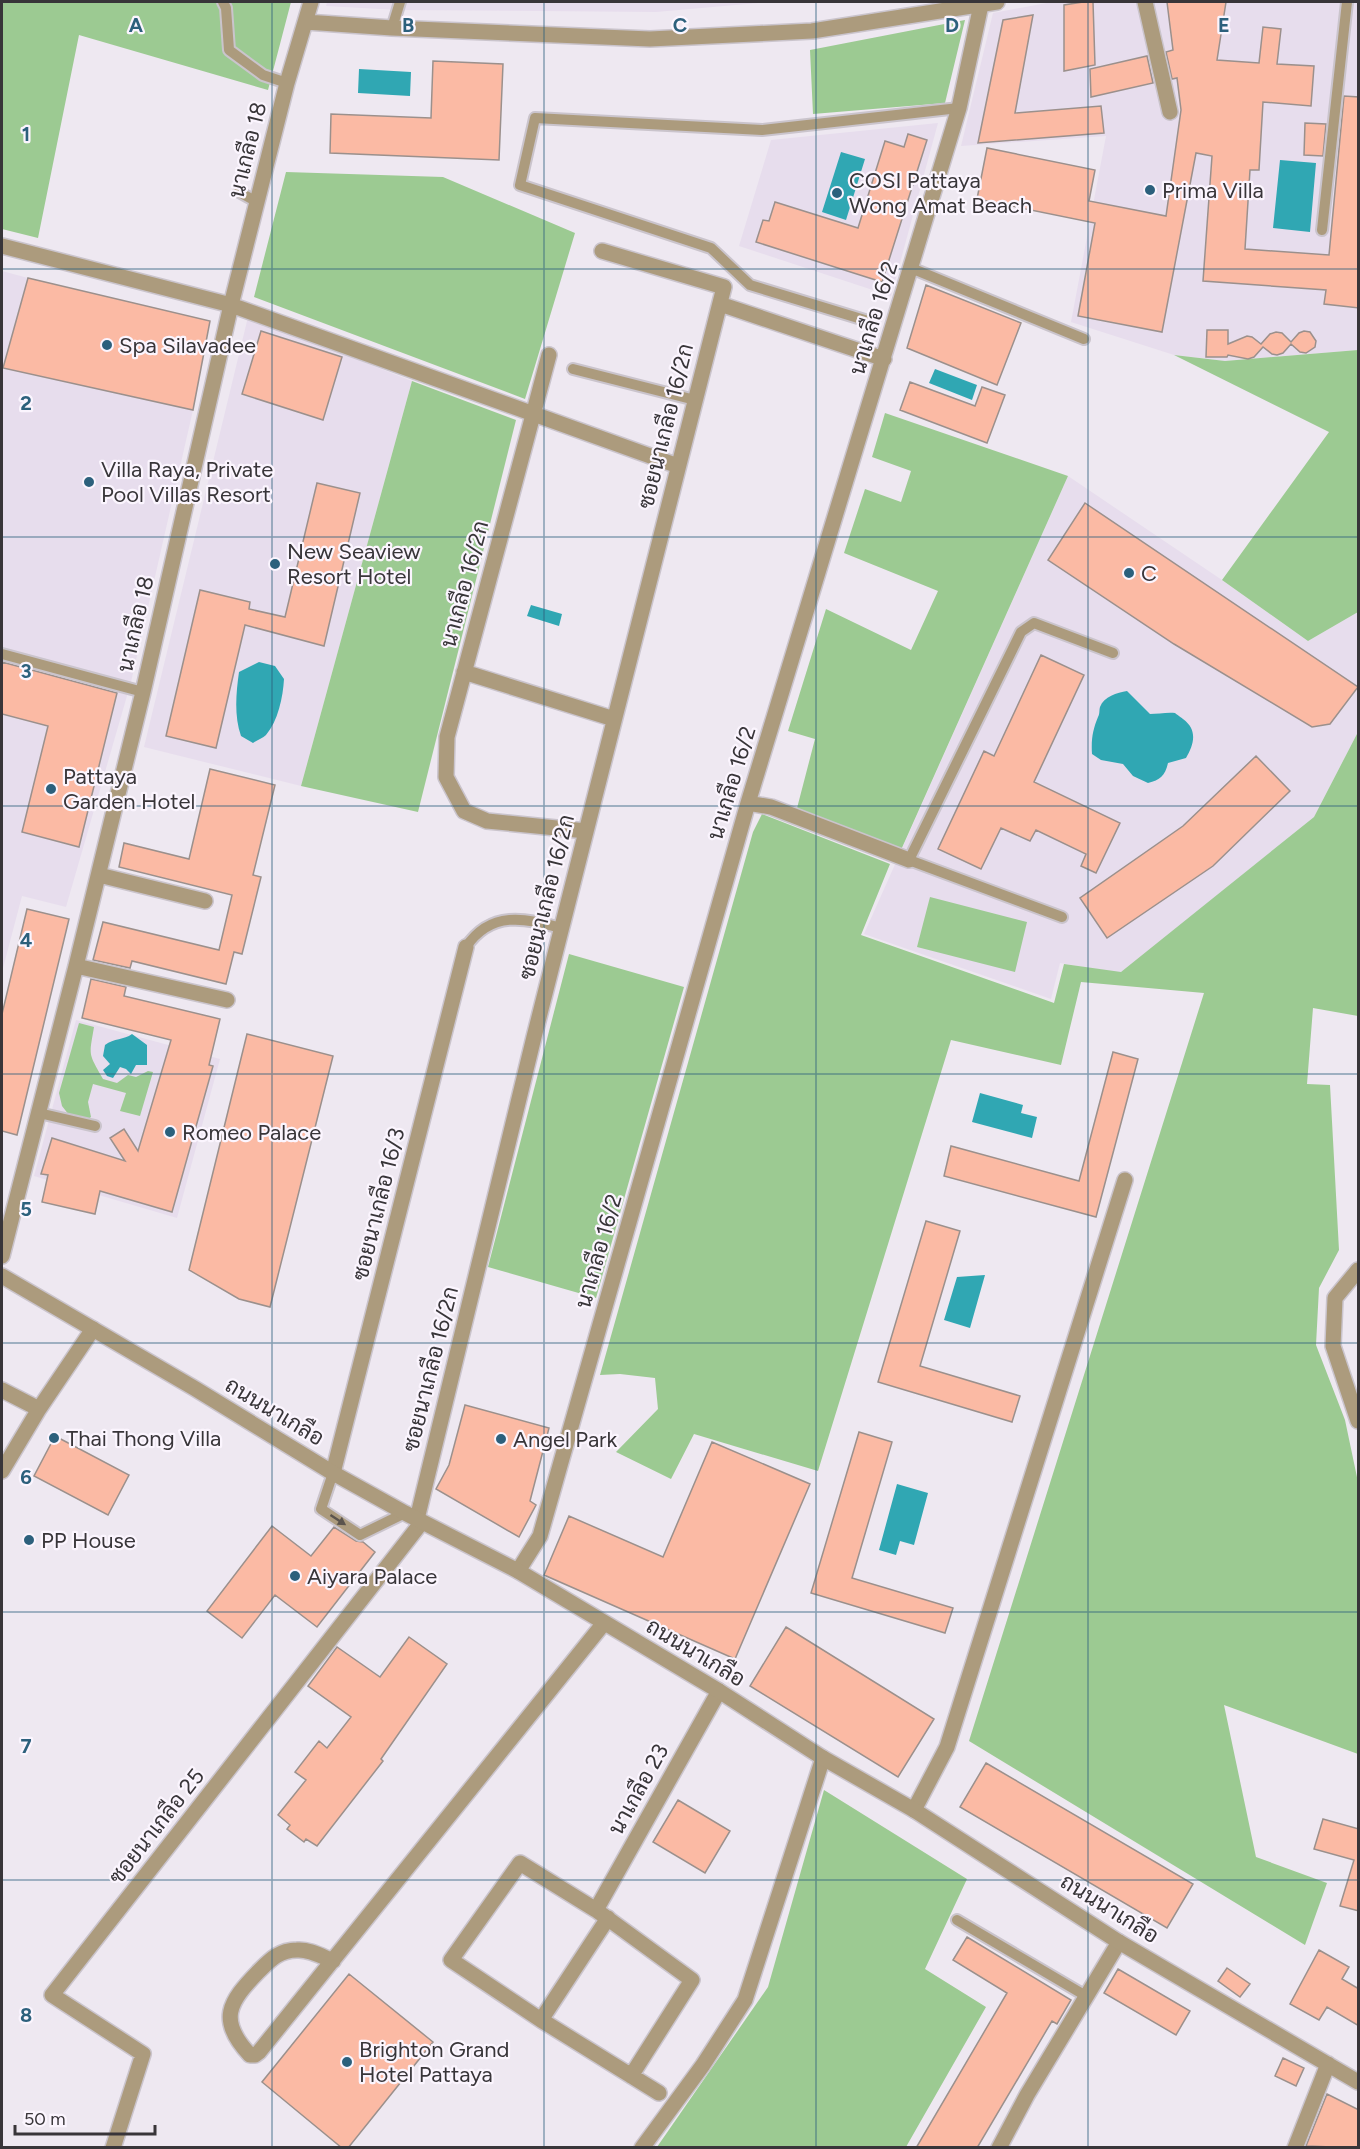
<svg xmlns="http://www.w3.org/2000/svg" width="1360" height="2149" font-family="Figtree,Sarabun,sans-serif">
  <style>
    .built { fill: #e7dded }
    .green { fill: #9cca92 }
    .water { fill: #30a7b3 }
    .building { fill: #fbbaa4; stroke: #9b908c; stroke-width: 1.5 }
    .lines { fill: none; stroke-linecap: round; stroke-linejoin: round }
    .service-casing { stroke: #cac4cc; stroke-width: 14 }
    .minor-casing { stroke: #cac4cc; stroke-width: 18 }
    .tertiary-casing { stroke: #cac4cc; stroke-width: 18 }
    .service { stroke: #ac9b7d; stroke-width: 10 }
    .minor { stroke: #ac9b7d; stroke-width: 15 }
    .tertiary { stroke: #ac9b7d; stroke-width: 15 }
    .oneway { fill: #5b544d }
    .grid { fill: none; stroke: #2c607c; stroke-width: 1.5; stroke-opacity: 0.55 }
    .poi-dot { fill: #2c607c; stroke: #fbf5fe; stroke-width: 2 }
    .labels { text-anchor: middle; stroke-width: 4.5; stroke-linejoin: round; paint-order: stroke }
    .street-label { font-size: 22px; fill: #383539; stroke: #fbf5fe }
    .poi-label { font-size: 22px; fill: #383539; stroke: #fbf5fe; text-anchor: start }
    .grid-label { font-size: 20px; text-anchor: middle; font-weight: bold; fill: #2c607c; stroke: #fbf5fe; stroke-width: 4.5; stroke-linejoin: round; paint-order: stroke }
  </style>
  <rect width="100%" height="100%" fill="#eee8f1"/>
  <path class="built" d="M 327,2 L 771,2 L 656,12 L 398,10 L 326,6 Z
    M 1052,2 L 1358,2 L 1358,350 L 1225,361 L 1174,355 L 1071,322 L 1106,136 L 961,146 L 993,13 Z
    M 938,123 L 891,296 L 739,246 L 771,140 Z
    M 2,271 L 28,278 L 3,368 L 193,410 L 131,682 L 66,907 L 22,896 L 2,972 Z
    M 248,317 L 412,381 L 301,786 L 144,747 Z
    M 1068,476 L 1222,580 L 1308,641 L 1358,612 L 1358,732 L 1314,817 L 1121,973 L 1060,963 L 1051,999 L 864,934 Z
    M 76,1020 L 220,1059 L 177,1218 L 34,1176 Z"/>
  <path class="green" d="M 2,2 L 291,2 L 268,90 L 79,35 L 38,238 L 2,229 Z
    M 965,20 L 945,103 L 813,114 L 810,50 Z
    M 286,172 L 443,177 L 575,233 L 525,399 L 254,297 Z
    M 1358,350 L 1358,612 L 1308,641 L 1222,580 L 1329,432 L 1174,355 L 1225,361 Z
    M 412,381 L 516,420 L 418,812 L 301,786 Z
    M 885,413 L 1068,476 L 901,850 L 796,812 L 815,739 L 788,731 L 826,609 L 911,650 L 938,591 L 844,553 L 865,489 L 901,502 L 911,471 L 872,457 Z
    M 1358,732 L 1358,1016 L 1313,1008 L 1307,1084 L 1330,1085 L 1339,1250 L 1319,1288 L 1316,1345 L 1345,1420 L 1358,1482 L 1358,1754 L 1224,1705 L 1256,1857 L 1327,1883 L 1305,1945 L 969,1741 L 1204,993 L 1081,982 L 1061,1065 L 951,1040 L 818,1471 L 694,1434 L 671,1479 L 616,1452 L 658,1409 L 655,1378 L 620,1374 L 600,1375 L 753,832 L 762,814 L 890,864 L 861,935 L 1054,1003 L 1064,964 L 1121,972 L 1314,817 Z
    M 930,897 L 1027,922 L 1015,972 L 917,947 Z
    M 569,954 L 684,987 L 596,1298 L 488,1267 Z
    M 79,1023 L 94,1027 C 89,1057 88,1052 103,1079 L 117,1083 L 128,1075 L 136,1077 L 148,1071 L 153,1072 L 140,1116 L 120,1111 L 126,1093 L 93,1084 L 88,1102 L 91,1117 L 84,1122 L 69,1115 L 62,1106 L 59,1093 Z
    M 824,1790 L 967,1879 L 925,1969 L 986,2007 L 906,2147 L 657,2147 L 768,1987 Z"/>
  <path class="water" d="M 359,69 L 411,72 L 410,96 L 358,93 Z
    M 841,152 L 865,159 L 846,220 L 822,212 Z
    M 1280,160 L 1316,163 L 1310,232 L 1273,228 Z
    M 935,369 L 977,385 L 972,400 L 929,383 Z
    M 531,605 L 562,614 L 559,626 L 527,616 Z
    M 259,662 L 275,666 L 284,679 C 283,697 278,721 266,735 C 263,738 257,740 253,743 L 241,736 C 234,716 236,693 239,672 Z
    M 1127,691 L 1150,714 C 1157,714 1168,712 1175,713 C 1176,714 1182,718 1183,719 C 1198,730 1194,744 1186,758 L 1168,763 C 1165,776 1160,780 1148,783 L 1133,776 L 1123,764 L 1101,760 L 1092,754 C 1091,739 1093,729 1098,717 C 1100,714 1099,710 1100,707 C 1104,696 1117,693 1127,691 Z
    M 132,1034 L 147,1045 L 147,1065 L 136,1065 L 131,1074 L 126,1069 L 120,1067 L 113,1078 L 107,1076 L 103,1070 L 110,1064 L 103,1056 L 105,1045 C 114,1038 124,1040 132,1034 Z
    M 980,1093 L 1023,1105 L 1021,1113 L 1037,1117 L 1032,1138 L 972,1122 Z
    M 985,1275 L 970,1328 L 944,1320 L 957,1277 Z
    M 897,1484 L 928,1493 L 914,1545 L 900,1541 L 896,1555 L 879,1550 Z"/>
  <path class="building" d="M 1083,2 L 1093,2 L 1095,65 L 1064,71 L 1064,5 Z
    M 1167,2 L 1226,2 L 1217,60 L 1259,63 L 1263,27 L 1281,29 L 1277,64 L 1314,66 L 1311,106 L 1263,102 L 1259,170 L 1250,170 L 1245,249 L 1329,255 L 1344,96 L 1359,97 L 1359,308 L 1324,304 L 1326,290 L 1203,281 L 1212,156 L 1196,153 L 1162,332 L 1078,316 L 1095,223 L 977,199 L 987,148 L 1095,170 L 1089,201 L 1166,216 L 1181,110 L 1177,78 L 1172,79 L 1166,52 L 1173,50 Z
    M 1033,15 L 1015,113 L 1101,106 L 1104,133 L 978,143 L 1003,20 Z
    M 1147,56 L 1153,83 L 1091,97 L 1090,69 Z
    M 433,61 L 503,64 L 499,160 L 330,153 L 331,114 L 431,118 Z
    M 1305,123 L 1326,124 L 1323,156 L 1304,155 Z
    M 908,134 L 927,140 L 882,282 L 756,242 L 763,220 L 769,221 L 775,202 L 858,228 L 885,141 L 904,147 Z
    M 28,278 L 210,321 L 193,410 L 3,368 Z
    M 926,285 L 1021,323 L 997,385 L 907,348 Z
    M 1207,330 L 1228,330 L 1228,344 L 1247,336 L 1252,337 L 1261,344 L 1270,334 L 1276,332 L 1282,333 L 1291,342 L 1299,333 L 1304,331 L 1310,332 L 1316,341 L 1315,347 L 1306,353 L 1300,352 L 1291,344 L 1283,353 L 1277,355 L 1272,354 L 1263,347 L 1254,357 L 1248,359 L 1228,355 L 1227,357 L 1206,357 Z
    M 261,331 L 342,357 L 323,420 L 242,394 Z
    M 910,382 L 975,406 L 982,387 L 1005,395 L 987,443 L 900,410 Z
    M 317,483 L 360,493 L 324,646 L 245,625 L 216,748 L 166,736 L 200,590 L 250,602 L 249,609 L 285,617 Z
    M 1085,503 L 1358,687 L 1330,724 L 1312,727 L 1174,644 L 1048,560 Z
    M 1041,655 L 1084,675 L 1034,782 L 1120,823 L 1096,873 L 1081,866 L 1086,854 L 1036,830 L 1030,841 L 1001,828 L 981,869 L 938,849 L 984,751 L 994,756 Z
    M 2,662 L 117,693 L 79,847 L 22,832 L 48,726 L 2,714 Z
    M 1256,756 L 1290,791 L 1213,866 L 1107,938 L 1080,898 L 1183,826 Z
    M 210,769 L 275,785 L 253,875 L 261,877 L 242,954 L 234,952 L 226,984 L 132,961 L 130,968 L 93,960 L 103,922 L 219,950 L 232,895 L 119,867 L 124,843 L 189,859 Z
    M 27,909 L 69,919 L 17,1135 L 2,1131 L 2,1014 Z
    M 91,979 L 126,987 L 124,996 L 220,1019 L 209,1065 L 213,1066 L 172,1212 L 100,1191 L 95,1214 L 42,1202 L 48,1175 L 41,1174 L 52,1138 L 125,1161 L 110,1138 L 124,1129 L 138,1151 L 171,1040 L 82,1018 Z
    M 247,1034 L 333,1056 L 270,1307 L 239,1299 L 189,1270 Z
    M 1113,1052 L 1138,1059 L 1096,1217 L 944,1176 L 951,1146 L 1079,1181 Z
    M 926,1221 L 960,1231 L 920,1366 L 1020,1396 L 1012,1422 L 878,1382 Z
    M 465,1405 L 549,1428 L 530,1501 L 536,1505 L 519,1537 L 436,1489 L 449,1465 Z
    M 859,1432 L 892,1442 L 852,1578 L 953,1608 L 945,1633 L 811,1593 Z
    M 55,1436 L 129,1475 L 108,1515 L 34,1476 Z
    M 712,1442 L 810,1484 L 735,1659 L 544,1575 L 569,1516 L 663,1557 Z
    M 272,1526 L 311,1556 L 334,1527 L 356,1541 L 363,1542 L 375,1552 L 317,1627 L 275,1595 L 242,1638 L 207,1611 Z
    M 786,1627 L 934,1719 L 898,1777 L 750,1686 Z
    M 409,1637 L 447,1664 L 381,1759 L 383,1761 L 317,1846 L 306,1839 L 304,1842 L 287,1829 L 290,1825 L 278,1815 L 306,1780 L 295,1772 L 319,1741 L 327,1748 L 351,1717 L 308,1686 L 337,1647 L 380,1677 Z
    M 986,1763 L 1193,1884 L 1167,1928 L 960,1807 Z
    M 678,1800 L 730,1831 L 705,1873 L 653,1842 Z
    M 1323,1819 L 1359,1829 L 1359,1911 L 1340,1906 L 1354,1860 L 1314,1849 Z
    M 967,1937 L 1071,2000 L 1057,2024 L 1052,2021 L 977,2148 L 916,2148 L 1007,1993 L 953,1960 Z
    M 1319,1950 L 1349,1967 L 1342,1979 L 1359,1989 L 1359,2026 L 1327,2007 L 1319,2020 L 1290,2004 Z
    M 1227,1968 L 1250,1984 L 1240,1997 L 1218,1981 Z
    M 1118,1969 L 1190,2011 L 1176,2035 L 1104,1993 Z
    M 349,1974 L 433,2042 L 348,2148 L 342,2148 L 262,2082 Z
    M 1283,2058 L 1304,2068 L 1296,2086 L 1275,2076 Z
    M 1327,2094 L 1359,2110 L 1359,2148 L 1306,2146 Z"/>
  <g class="lines">
    <defs>
      <path id="service" d="M 223,2 L 226,8 L 229,50 L 263,75 L 287,83
        M 392,28 L 400,2
        M 239,192 L 257,202
        M 1322,230 L 1347,2
        M 911,268 L 1084,339
        M 868,321 L 750,285 L 711,248 L 520,185 L 535,118 L 762,130 L 959,108
        M 573,369 L 695,400
        M 2,654 L 143,692
        M 1062,917 L 909,860 L 1021,632 L 1034,623 L 1113,653
        M 466,947 C 491,910 525,918 561,928
        M 39,1113 L 95,1126
        M 333,1473 L 321,1509 L 360,1535 L 405,1513
        M 957,1920 L 1086,1996"/>
      <path id="minor" d="M 1145,2 L 1170,112
        M 306,22 L 392,28 L 650,39 L 812,31 L 997,2
        M 2,246 L 231,305 L 678,466
        M 720,304 L 884,359
        M 549,355 L 447,737 L 446,777 L 464,811 L 487,821 L 586,831
        M 464,672 L 614,719
        M 748,803 L 771,807 L 909,860
        M 99,875 L 205,901
        M 76,966 L 227,1000
        M 2,1256 L 76,966 L 143,692 L 231,305 L 287,83 L 311,2
        M 1358,1270 L 1335,1298 L 1333,1346 L 1358,1421
        M 2,1390 L 39,1409
        M 2,1471 L 39,1409 L 93,1329
        M 333,1473 L 466,947
        M 417,1519 L 534,1037 L 724,287 L 602,251
        M 518,1571 L 540,1536 L 748,803 L 959,108 L 981,5
        M 914,1810 L 947,1747 L 1125,1180
        M 596,1910 L 719,1691
        M 333,1961 C 321,1956 309,1949 297,1950 C 279,1950 270,1960 258,1972 C 229,2002 217,2020 250,2055 L 255,2055 L 259,2052 L 604,1623
        M 541,2020 L 608,1918
        M 631,2076 L 692,1980 L 596,1910 L 520,1863 L 451,1960 L 541,2020 L 659,2093
        M 113,2148 L 143,2054 L 52,1995 L 422,1522
        M 642,2148 L 703,2065 L 745,2000 L 823,1758
        M 999,2148 L 1027,2095 L 1119,1942"/>
      <path id="tertiary" d="M 2,1276 L 194,1388 L 333,1473 L 405,1513 L 518,1571 L 719,1691 L 823,1758 L 914,1810 L 1119,1942 L 1358,2082
        M 1295,2148 L 1328,2064"/>
    </defs>
    <use href="#service" class="service-casing"/>
    <use href="#minor" class="minor-casing"/>
    <use href="#tertiary" class="tertiary-casing"/>
    <use href="#service" class="service"/>
    <use href="#minor" class="minor"/>
    <use href="#tertiary" class="tertiary"/>
  </g>
  <defs><path id="oneway-solid" d="M-6-.8H1V-3.2L6.5 0L1 3.2V.8H-6Z" transform="scale(1.5)"/></defs>
  <use class="oneway" href="#oneway-solid" transform="translate(338 1520) rotate(33)"/>
  <path class="grid" d="M 272,2 L 272,2148M 544,2 L 544,2148M 816,2 L 816,2148M 1088,2 L 1088,2148M 2,269 L 1358,269M 2,537 L 1358,537M 2,806 L 1358,806M 2,1074 L 1358,1074M 2,1343 L 1358,1343M 2,1612 L 1358,1612M 2,1880 L 1358,1880"/>
  <g class="poi-dot">
    <circle cx="1150" cy="190" r="6"/>
    <circle cx="837" cy="193" r="6"/>
    <circle cx="107" cy="345" r="6"/>
    <circle cx="89" cy="482" r="6"/>
    <circle cx="275" cy="564" r="6"/>
    <circle cx="1129" cy="573" r="6"/>
    <circle cx="51" cy="789" r="6"/>
    <circle cx="170" cy="1132" r="6"/>
    <circle cx="54" cy="1438" r="6"/>
    <circle cx="501" cy="1439" r="6"/>
    <circle cx="29" cy="1540" r="6"/>
    <circle cx="295" cy="1576" r="6"/>
    <circle cx="347" cy="2062" r="6"/>
  </g>
  <g class="labels">
    <g class="street-label">
      <text transform="translate(247 150) rotate(-76)" y="8">นาเกลือ 18</text>
      <text transform="translate(873 318) rotate(-73)" y="8">นาเกลือ 16/2</text>
      <text transform="translate(665 426) rotate(-76)" y="8">ซอยนาเกลือ 16/2ก</text>
      <text transform="translate(464 584) rotate(-75)" y="8">นาเกลือ 16/2ก</text>
      <text transform="translate(135 624) rotate(-77)" y="8">นาเกลือ 18</text>
      <text transform="translate(731 783) rotate(-73)" y="8">นาเกลือ 16/2</text>
      <text transform="translate(546 897) rotate(-76)" y="8">ซอยนาเกลือ 16/2ก</text>
      <text transform="translate(378 1204) rotate(-76)" y="8">ซอยนาเกลือ 16/3</text>
      <text transform="translate(598 1251) rotate(-74)" y="8">นาเกลือ 16/2</text>
      <text transform="translate(430 1369) rotate(-76)" y="8">ซอยนาเกลือ 16/2ก</text>
      <text transform="translate(275 1411) rotate(31)" y="8">ถนนนาเกลือ</text>
      <text transform="translate(696 1652) rotate(31)" y="8">ถนนนาเกลือ</text>
      <text transform="translate(638 1789) rotate(-61)" y="8">นาเกลือ 23</text>
      <text transform="translate(156 1826) rotate(-52)" y="8">ซอยนาเกลือ 25</text>
      <text transform="translate(1110 1908) rotate(32)" y="8">ถนนนาเกลือ</text>
    </g>
    <g class="poi-label">
      <text x="849" y="188">COSI Pattaya<tspan x="849" dy="25">Wong Amat Beach</tspan></text>
      <text x="1162" y="198">Prima Villa</text>
      <text x="119" y="353">Spa Silavadee</text>
      <text x="101" y="477">Villa Raya, Private<tspan x="101" dy="25">Pool Villas Resort</tspan></text>
      <text x="287" y="559">New Seaview<tspan x="287" dy="25">Resort Hotel</tspan></text>
      <text x="1141" y="581">C</text>
      <text x="63" y="784">Pattaya<tspan x="63" dy="25">Garden Hotel</tspan></text>
      <text x="182" y="1140">Romeo Palace</text>
      <text x="66" y="1446">Thai Thong Villa</text>
      <text x="513" y="1447">Angel Park</text>
      <text x="41" y="1548">PP House</text>
      <text x="307" y="1584">Aiyara Palace</text>
      <text x="359" y="2057">Brighton Grand<tspan x="359" dy="25">Hotel Pattaya</tspan></text>
    </g>
  </g>
  <g class="grid-label">
    <text x="136" y="32">A</text>
    <text x="408" y="32">B</text>
    <text x="680" y="32">C</text>
    <text x="952" y="32">D</text>
    <text x="1224" y="32">E</text>
    <text x="26" y="141">1</text>
    <text x="26" y="410">2</text>
    <text x="26" y="678">3</text>
    <text x="26" y="947">4</text>
    <text x="26" y="1216">5</text>
    <text x="26" y="1484">6</text>
    <text x="26" y="1753">7</text>
    <text x="26" y="2022">8</text>
  </g>
  <rect width="1360" height="2149" fill="none" stroke="#383539" stroke-width="6"/>
  <path d="M15 2125v9h140v-9" fill="none" stroke="#383539" stroke-width="3"/>
  <text x="24" y="2125" font-size="18" fill="#383539" stroke="#fbf5fe" stroke-width="4.5" paint-order="stroke">50 m</text>
</svg>
